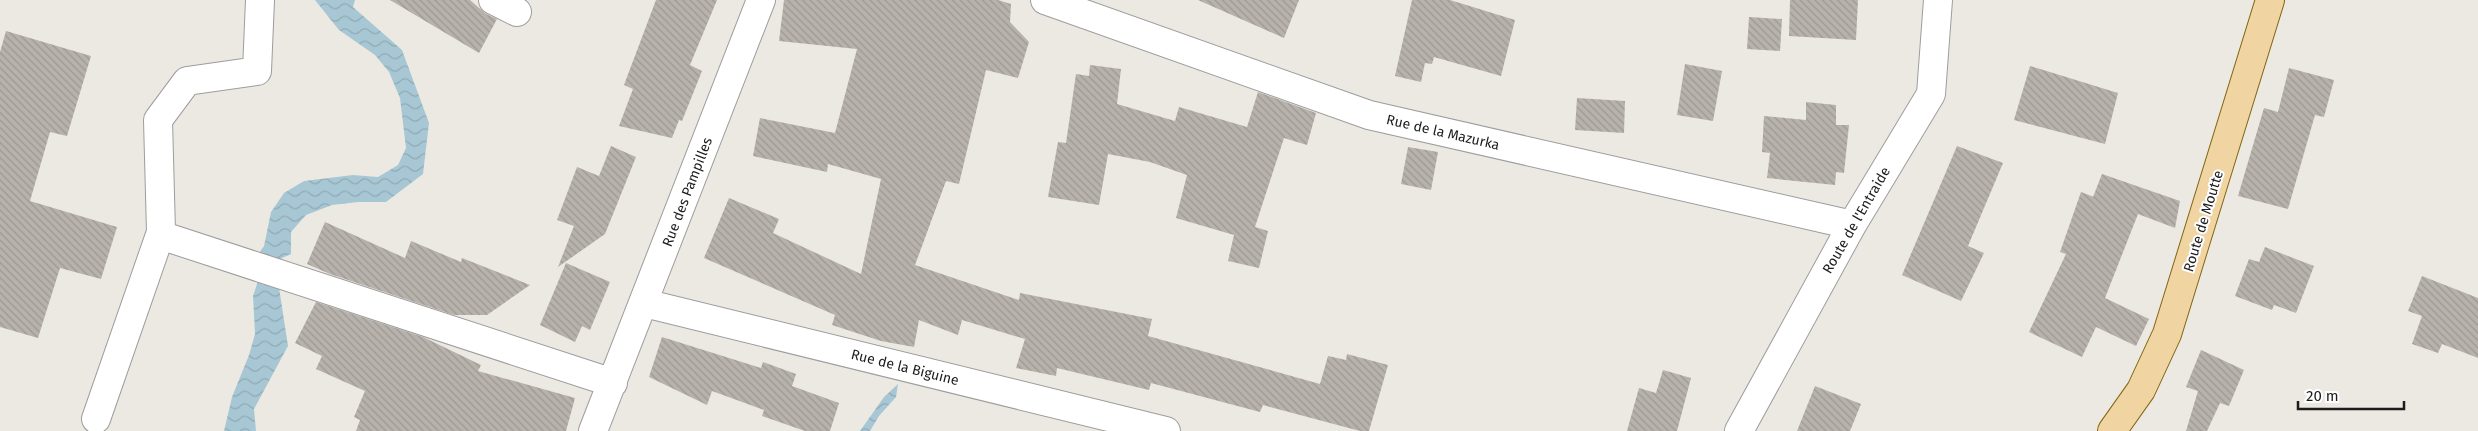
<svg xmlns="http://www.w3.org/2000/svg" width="2478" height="431" font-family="'Fira Sans',sans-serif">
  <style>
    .water { fill: url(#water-waves) }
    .building { fill: url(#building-back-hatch) }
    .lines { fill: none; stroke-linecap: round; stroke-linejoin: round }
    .minor-casing { stroke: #9d9d9d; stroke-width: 30 }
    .major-casing { stroke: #816512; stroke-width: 30 }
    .minor { stroke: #fff; stroke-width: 28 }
    .major { stroke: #f0d5a3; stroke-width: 28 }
    .labels { text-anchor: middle; stroke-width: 4; stroke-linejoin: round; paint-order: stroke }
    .street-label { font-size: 14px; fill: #1c1c1c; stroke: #fff }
  </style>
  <defs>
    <pattern id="water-waves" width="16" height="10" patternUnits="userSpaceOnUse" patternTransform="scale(1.25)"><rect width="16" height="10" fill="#a8c7d4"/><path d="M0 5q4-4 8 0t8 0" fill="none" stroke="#90aab5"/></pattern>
    <pattern id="building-back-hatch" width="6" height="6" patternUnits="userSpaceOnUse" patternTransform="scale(1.25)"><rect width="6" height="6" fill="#b8b2ac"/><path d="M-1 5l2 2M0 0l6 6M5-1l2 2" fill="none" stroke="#9e9893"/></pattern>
  </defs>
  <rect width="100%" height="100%" fill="#ece9e2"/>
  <path class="water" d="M 315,0 L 355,0 L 353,7 L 402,50 L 429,123 L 423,174 L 386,202 L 358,202 L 332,205 L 306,215 L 291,232 L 291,254 L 282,258 L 276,268 L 288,346 L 254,409 L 256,431 L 224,431 L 232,397 L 249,355 L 255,334 L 253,296 L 259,278 L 257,256 L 264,246 L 271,212 L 284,193 L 304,181 L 353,175 L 378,177 L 398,165 L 406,148 L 400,98 L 389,72 L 375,55 L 339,30 Z
    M 898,384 L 896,397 L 879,416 L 870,431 L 860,431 L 884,397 Z"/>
  <path class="building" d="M 390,0 L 470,0 L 486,14 L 497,19 L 479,53 Z
    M 656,0 L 717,0 L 690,65 L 702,71 L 682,121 L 679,120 L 672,138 L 619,126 L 633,89 L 624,85 Z
    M 784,0 L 998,0 L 1011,4 L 1010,22 L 1029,42 L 1018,78 L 986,70 L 959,184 L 946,181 L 915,265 L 1019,300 L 1020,293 L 1152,319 L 1148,336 L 1320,384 L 1328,356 L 1346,360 L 1347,354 L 1388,365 L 1369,431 L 1360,431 L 1263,405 L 1260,412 L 1151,383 L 1149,390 L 1057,368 L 1056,376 L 1016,368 L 1025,339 L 962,320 L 958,335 L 919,320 L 914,347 L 881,341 L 832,325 L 835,315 L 704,258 L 729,198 L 779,219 L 773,233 L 861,274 L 881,179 L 828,164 L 827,172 L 753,156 L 760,118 L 835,133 L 857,49 L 779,41 Z
    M 1198,0 L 1299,0 L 1284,38 Z
    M 1412,0 L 1450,0 L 1515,20 L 1501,76 L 1434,57 L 1432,64 L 1425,63 L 1421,82 L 1395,76 Z
    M 1790,0 L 1858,0 L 1856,40 L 1789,36 Z
    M 1749,17 L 1782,19 L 1780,51 L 1747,49 Z
    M 6,31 L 91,56 L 67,136 L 50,132 L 30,201 L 117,227 L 101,279 L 60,268 L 38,338 L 0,327 L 0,52 Z
    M 1685,64 L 1722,71 L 1713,121 L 1677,115 Z
    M 1090,65 L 1121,69 L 1117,104 L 1175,121 L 1179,107 L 1247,127 L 1258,92 L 1316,113 L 1307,145 L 1284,138 L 1255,227 L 1268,231 L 1259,268 L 1228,261 L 1234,235 L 1176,218 L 1187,175 L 1150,162 L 1108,154 L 1099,205 L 1048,197 L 1058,142 L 1066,143 L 1076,74 L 1089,76 Z
    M 2030,66 L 2118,93 L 2105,144 L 2014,120 Z
    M 2289,68 L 2334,80 L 2324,117 L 2315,115 L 2288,209 L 2238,196 L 2264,108 L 2278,112 Z
    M 1577,98 L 1625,101 L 1624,133 L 1575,130 Z
    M 1806,102 L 1836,105 L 1836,125 L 1849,125 L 1844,173 L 1836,172 L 1835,185 L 1767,178 L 1770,153 L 1762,152 L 1764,116 L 1806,120 Z
    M 611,146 L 636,157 L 605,234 L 558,267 L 574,226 L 557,220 L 577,167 L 599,176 Z
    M 1957,146 L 2003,163 L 1968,246 L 1984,253 L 1961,301 L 1902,275 Z
    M 1408,147 L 1438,152 L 1431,190 L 1401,184 Z
    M 2102,174 L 2180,201 L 2175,228 L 2093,197 Z
    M 2081,192 L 2138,214 L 2105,298 L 2149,319 L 2136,346 L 2096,327 L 2082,357 L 2029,332 L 2066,254 L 2060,252 Z
    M 325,222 L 405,258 L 411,241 L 461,262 L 462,258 L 530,285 L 487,315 L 454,315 L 330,274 L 307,264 Z
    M 2265,247 L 2314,266 L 2296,313 L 2274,305 L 2272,310 L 2235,296 L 2249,259 L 2259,262 Z
    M 566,263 L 610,282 L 590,330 L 582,326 L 575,342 L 540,325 Z
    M 2422,276 L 2478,298 L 2478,358 L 2442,344 L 2438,353 L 2412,344 L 2422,316 L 2408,311 Z
    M 316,302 L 423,337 L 481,365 L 478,371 L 575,398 L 566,431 L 356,431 L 360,420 L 354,417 L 365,391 L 316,369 L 322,356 L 295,343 Z
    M 662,337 L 761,368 L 763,362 L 796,374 L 792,386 L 839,403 L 830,431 L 805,431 L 762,416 L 764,410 L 712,391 L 707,405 L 649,377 Z
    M 2201,350 L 2244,370 L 2229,406 L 2220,403 L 2207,431 L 2186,431 L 2198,391 L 2186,387 Z
    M 1663,370 L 1691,378 L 1677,431 L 1627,431 L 1639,388 L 1656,393 Z
    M 1815,386 L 1861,404 L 1850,431 L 1797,431 Z"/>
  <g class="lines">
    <defs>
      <path id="minor" d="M 493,0 L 517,12
        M 1045,0 L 1369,115 L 1852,225
        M 160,235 L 613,383
        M 644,303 L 1166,431
        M 96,419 L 161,232 L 158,120 L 187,81 L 257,71 L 260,0
        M 593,431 L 761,0
        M 1739,431 L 1852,225 L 1931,94 L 1938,0"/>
      <path id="major" d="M 2112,431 L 2141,390 L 2167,334 L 2270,0"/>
    </defs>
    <use href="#minor" class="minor-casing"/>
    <use href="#major" class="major-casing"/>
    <use href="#minor" class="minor"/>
    <use href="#major" class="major"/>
  </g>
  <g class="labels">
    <g class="street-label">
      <text transform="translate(1443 132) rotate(13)" y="5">Rue de la Mazurka</text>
      <text transform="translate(687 192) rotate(-69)" y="5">Rue des Pampilles</text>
      <text transform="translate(1856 220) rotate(-60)" y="5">Route de l'Entraide</text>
      <text transform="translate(2203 221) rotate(-73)" y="5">Route de Moutte</text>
      <text transform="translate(905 367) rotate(14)" y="5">Rue de la Biguine</text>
    </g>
  </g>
  <path d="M2298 401v8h106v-8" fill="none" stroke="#1c1c1c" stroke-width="2.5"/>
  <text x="2306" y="401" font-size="15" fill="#1c1c1c" stroke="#ffffff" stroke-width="4" paint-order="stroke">20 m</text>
</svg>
